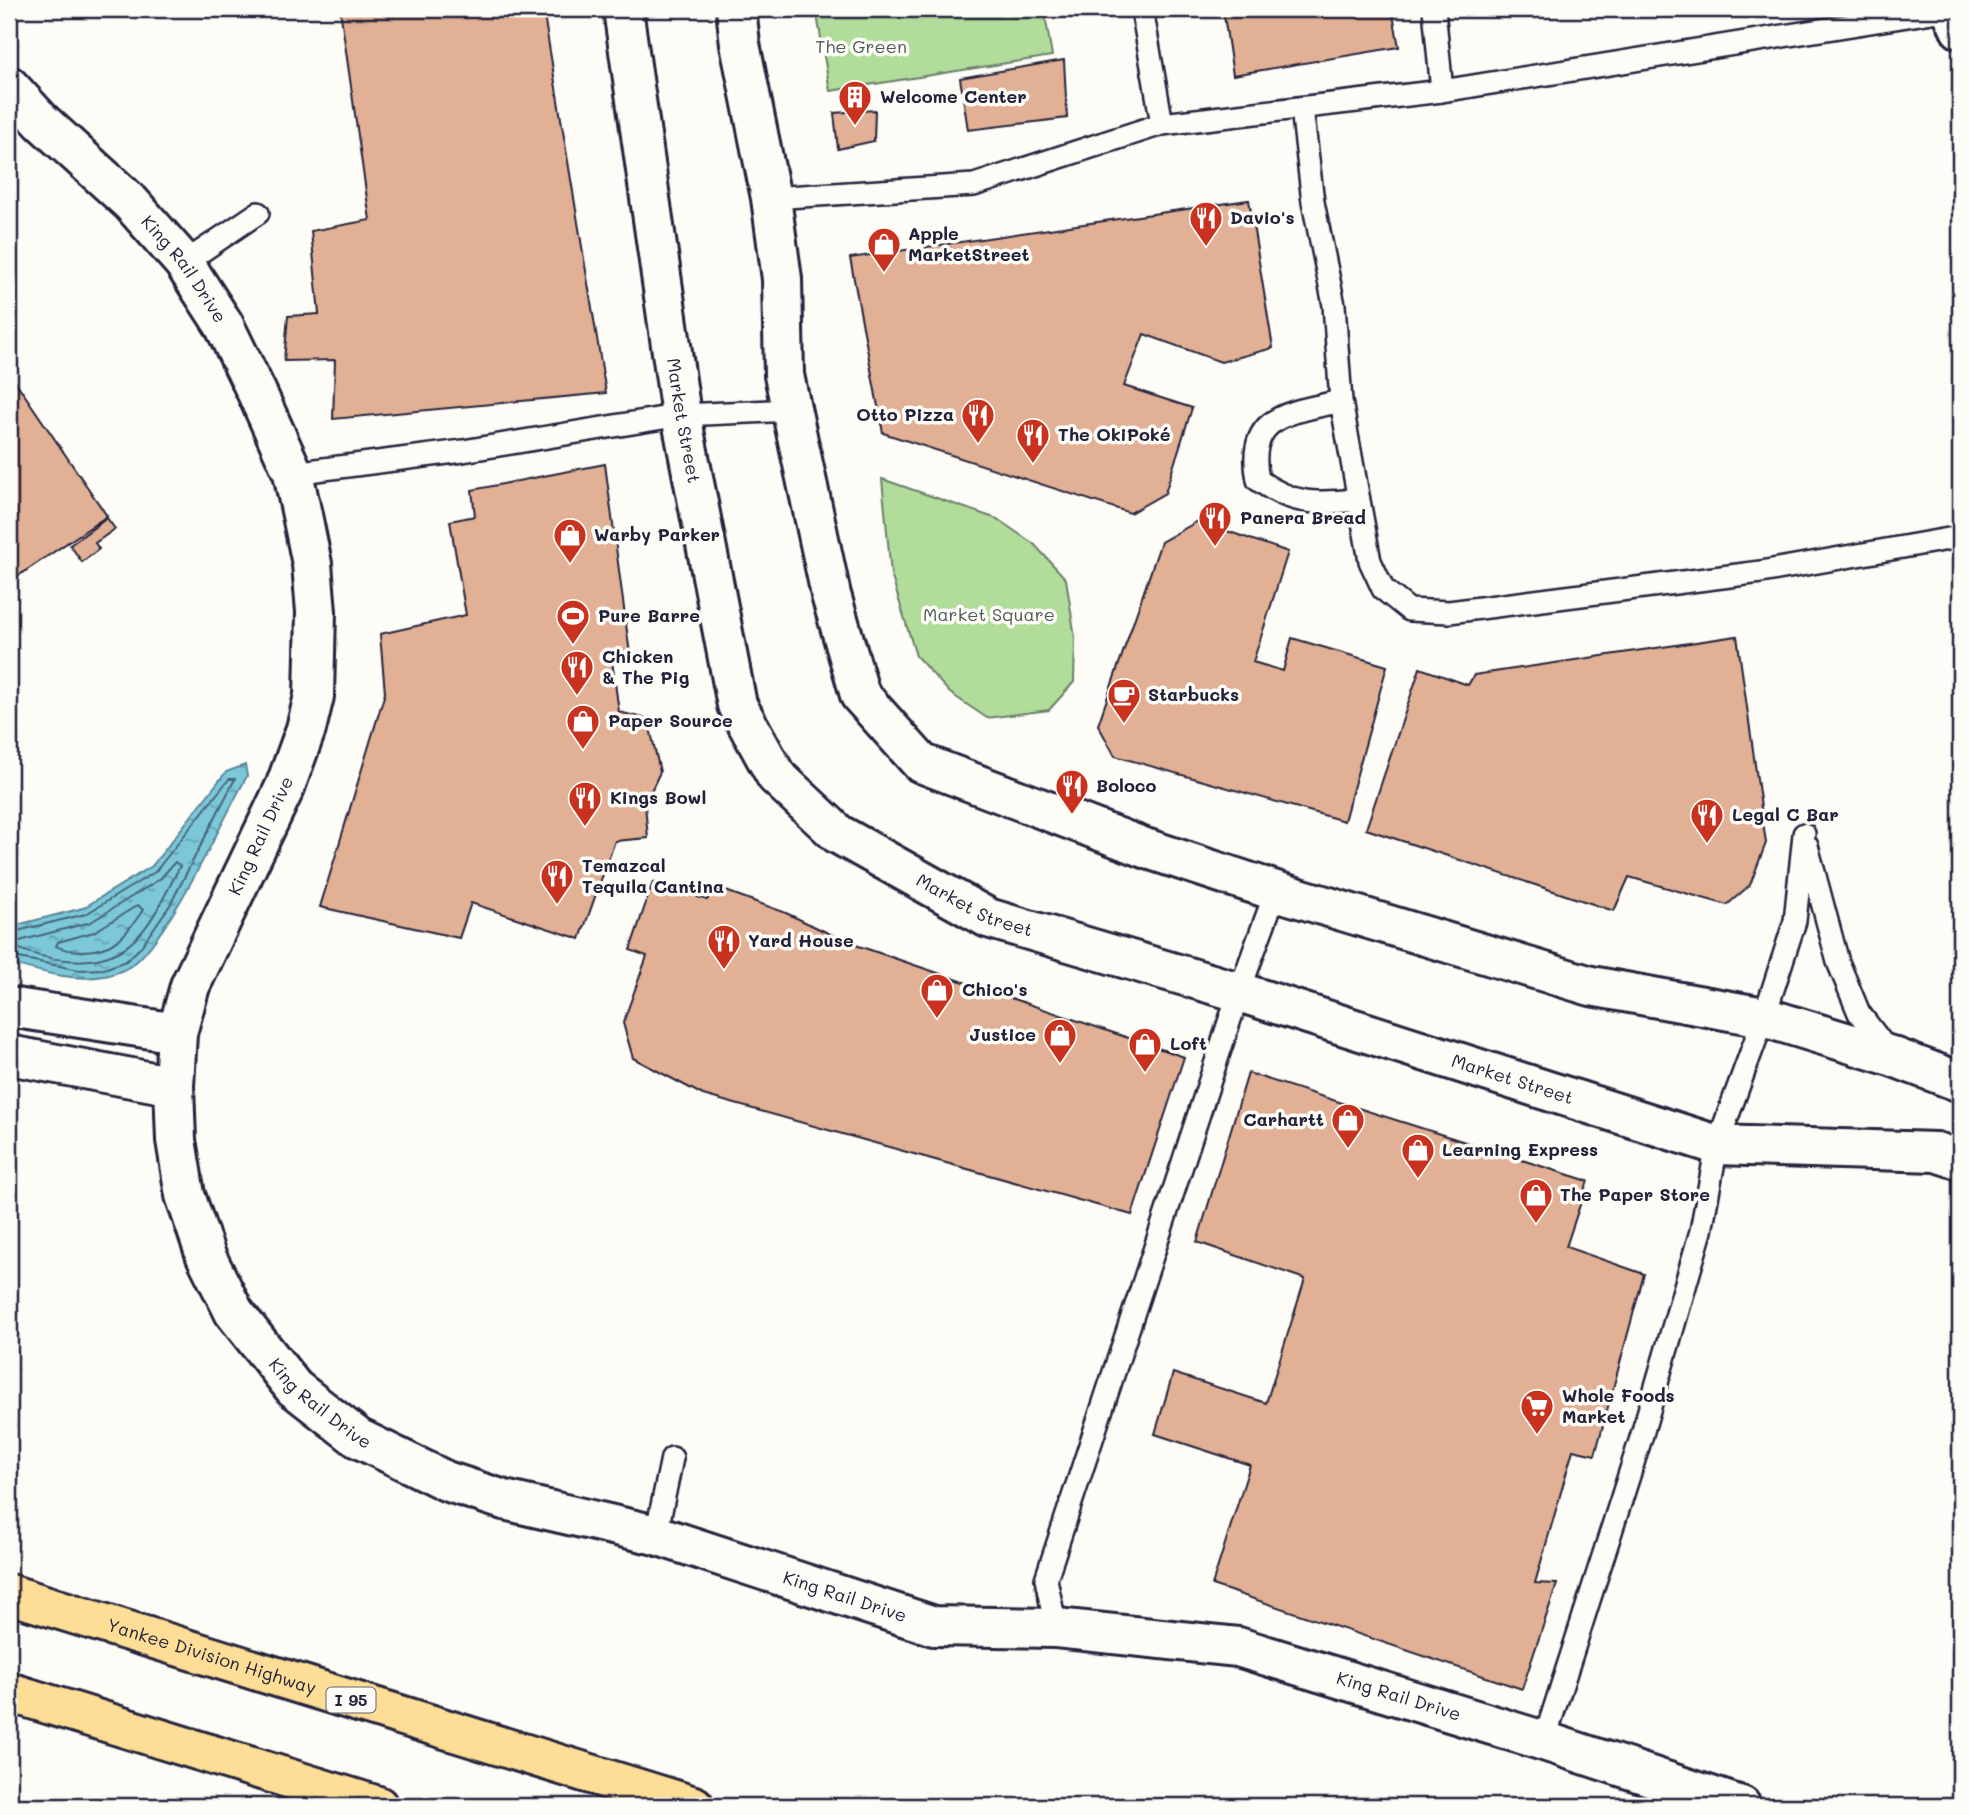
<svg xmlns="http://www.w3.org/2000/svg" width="1969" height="1815" font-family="Mali,sans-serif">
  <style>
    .park { fill: #b1dc9a; stroke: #6a7f6a; stroke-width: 2 }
    .water { fill: url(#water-ripples); stroke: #57869a; stroke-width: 2 }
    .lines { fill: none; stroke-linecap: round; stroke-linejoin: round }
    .shore { stroke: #46647a; stroke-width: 2 }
    .building { fill: #e2b094; stroke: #22223b; stroke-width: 2 }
    .service-casing { stroke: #22223b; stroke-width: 26 }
    .minor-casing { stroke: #22223b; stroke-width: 44 }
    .motorway-casing { stroke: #22223b; stroke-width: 44 }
    .service { stroke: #fdfcf7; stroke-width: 21 }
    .minor { stroke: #fdfcf7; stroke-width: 38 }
    .motorway { stroke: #fedd96; stroke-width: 38 }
    .labels { text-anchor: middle; stroke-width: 7; stroke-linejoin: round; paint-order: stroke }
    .shield { fill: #fdfcf7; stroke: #646373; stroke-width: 2 }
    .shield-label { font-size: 16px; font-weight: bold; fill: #22223b }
    .park-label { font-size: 18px; fill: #4d5a58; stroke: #fdfcf7 }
    .poi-label { font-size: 18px; font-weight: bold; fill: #22223b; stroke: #fdfcf7; text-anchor: start }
    .street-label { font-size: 18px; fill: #22223b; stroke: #fdfcf7 }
  </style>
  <defs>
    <pattern id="water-ripples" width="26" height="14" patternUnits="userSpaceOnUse" patternTransform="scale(1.75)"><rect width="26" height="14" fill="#7bc8d9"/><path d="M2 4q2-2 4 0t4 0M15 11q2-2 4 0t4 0" fill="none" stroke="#64a2b1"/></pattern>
  </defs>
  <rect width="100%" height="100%" fill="#fdfcf7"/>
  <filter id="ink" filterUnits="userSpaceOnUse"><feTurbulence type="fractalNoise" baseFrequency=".0143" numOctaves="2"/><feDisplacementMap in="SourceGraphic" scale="14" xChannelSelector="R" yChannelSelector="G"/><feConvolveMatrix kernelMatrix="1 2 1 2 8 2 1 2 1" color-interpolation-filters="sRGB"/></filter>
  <g filter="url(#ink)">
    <path class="park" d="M 816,9 L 1044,9 L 1052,56 L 830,91 Z
      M 882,479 L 997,519 L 1034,544 L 1066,579 L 1075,638 L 1074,682 L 1049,710 L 987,718 L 950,693 L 916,656 L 891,574 Z"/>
    <path class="water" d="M 245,765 L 247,776 C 224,817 165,946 129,967 C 123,971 111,975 104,976 C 72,982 39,971 9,963 L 9,927 L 83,908 L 152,866 L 226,772 Z"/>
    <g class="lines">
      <path class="shore" d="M 175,862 L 180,866 C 152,920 135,967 66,960 C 50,959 28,954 14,946 L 16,942 L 91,922 L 160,879 Z
        M 138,905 L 143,910 C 126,935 114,951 83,951 C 74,951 63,950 56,946 L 58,942 L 94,932 Z
        M 9,933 L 86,914 L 155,872 L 229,779 L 235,779 L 170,905 L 140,948 L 126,961 L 104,969 L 79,970 L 9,956"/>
    </g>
    <path class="building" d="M 340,9 L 543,9 L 606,393 L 333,419 L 335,360 L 284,361 L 288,316 L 319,314 L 311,231 L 370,220 Z
      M 1223,9 L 1392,9 L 1399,47 L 1233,75 Z
      M 1503,9 L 1547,9 L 1504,15 Z
      M 1064,60 L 1067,118 L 968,130 L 960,78 Z
      M 875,110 L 874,141 L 838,149 L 834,113 Z
      M 1249,200 L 1273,348 L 1221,362 L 1144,334 L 1124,386 L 1192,408 L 1165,493 L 1130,513 L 883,433 L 850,258 Z
      M 9,372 L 107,516 L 9,582 Z
      M 605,464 L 630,654 L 612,661 L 619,712 L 648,719 L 660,772 L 645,804 L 648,838 L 615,841 L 580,939 L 471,903 L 459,938 L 320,907 L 385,693 L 380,634 L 466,615 L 450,521 L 475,516 L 472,490 Z
      M 107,518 L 115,529 L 95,543 L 99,549 L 82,562 L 70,545 Z
      M 1198,521 L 1288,552 L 1253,662 L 1283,671 L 1292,638 L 1387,666 L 1344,821 L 1115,756 L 1098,725 L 1161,542 Z
      M 1737,636 L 1766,843 L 1750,885 L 1727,905 L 1629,877 L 1614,911 L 1366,829 L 1420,668 L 1468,685 L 1474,675 Z
      M 653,882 L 707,900 L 715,887 L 786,913 L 847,942 L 1184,1057 L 1132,1215 L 703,1095 L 633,1058 L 623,1023 L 647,956 L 630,950 Z
      M 1248,1073 L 1588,1181 L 1566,1247 L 1644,1274 L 1595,1455 L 1573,1450 L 1535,1583 L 1557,1584 L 1522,1689 L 1212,1585 L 1250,1465 L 1155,1434 L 1173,1373 L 1266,1403 L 1305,1279 L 1197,1242 Z"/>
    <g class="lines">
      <defs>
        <path id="service" d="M 1142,9 L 1162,124
          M 1442,91 L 1951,9
          M 1302,108 L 1313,202 L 1334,305 L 1341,401 L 1370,561 L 1383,589 L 1409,610 L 1449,612 L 1761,572 L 1960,537
          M 771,198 L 974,185 L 1162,124 L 1442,91 L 1434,9
          M 184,263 L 258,213
          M 1341,401 C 1290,413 1245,414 1258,480 C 1293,505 1315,504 1357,500
          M 293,473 L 463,451 L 681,415 L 793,410
          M 1807,846 L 1838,962 L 1859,1013 L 1888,1051
          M 656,1535 L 672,1458
          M 1056,1628 L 1046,1579 L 1239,992 L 1276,891
          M 1544,1741 L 1641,1438 L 1701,1231 L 1717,1145 L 1764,1017 L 1795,921 L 1804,834"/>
        <g id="minor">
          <path id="s1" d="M 623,9 L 681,415 L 737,705 L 776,776 L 838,834 L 988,918 L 1239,992 L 1717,1145 L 1936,1152 L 1960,1160"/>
          <path d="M 736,9 L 740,44 L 771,198 L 782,279 L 784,375 L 831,595 L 860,695 L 921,763 L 1145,848 L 1276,891 L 1591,986 L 1764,1017 L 1891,1056 L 1960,1082"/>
          <path d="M 1951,9 L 1960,29"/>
          <path id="s2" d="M 9,86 L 42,122 L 131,203 L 184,263 L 224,325 L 257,393 L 293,473 L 302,515 L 312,564 L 316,612 L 314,696 L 306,729 L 285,787 L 190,986 L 177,1033 L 174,1086 L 176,1140 L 185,1195 L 206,1256 L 234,1312 L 294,1388 L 358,1438 L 446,1481 L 504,1500 L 656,1535 L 934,1626 L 1056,1628 L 1238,1647 L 1544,1741 L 1741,1806"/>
          <path d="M 9,1007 L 177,1033"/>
          <path d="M 9,1055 L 174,1086"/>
        </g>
        <g id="motorway">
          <path id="s3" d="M 9,1594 L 694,1806"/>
          <path d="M 9,1692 L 378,1806"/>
        </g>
      </defs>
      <use href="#service" class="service-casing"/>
      <use href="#minor" class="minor-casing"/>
      <use href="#motorway" class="motorway-casing"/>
      <use href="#service" class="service"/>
      <use href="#minor" class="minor"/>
      <use href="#motorway" class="motorway"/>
    </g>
  </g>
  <defs>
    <symbol id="building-pin" viewBox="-11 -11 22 30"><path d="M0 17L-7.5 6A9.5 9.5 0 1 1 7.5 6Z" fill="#c8321e" stroke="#fdfcf7"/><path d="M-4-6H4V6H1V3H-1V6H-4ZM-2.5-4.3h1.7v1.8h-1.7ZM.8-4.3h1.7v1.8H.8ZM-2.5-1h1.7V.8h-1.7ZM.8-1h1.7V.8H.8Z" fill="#fff"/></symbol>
    <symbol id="restaurant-pin" viewBox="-11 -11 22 30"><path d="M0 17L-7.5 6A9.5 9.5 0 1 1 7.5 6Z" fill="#c8321e" stroke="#fdfcf7"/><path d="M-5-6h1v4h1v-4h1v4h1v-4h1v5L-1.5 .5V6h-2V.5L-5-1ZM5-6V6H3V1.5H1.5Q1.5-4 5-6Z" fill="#fff"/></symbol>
    <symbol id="shop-pin" viewBox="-11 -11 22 30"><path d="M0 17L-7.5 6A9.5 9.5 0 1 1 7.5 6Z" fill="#c8321e" stroke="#fdfcf7"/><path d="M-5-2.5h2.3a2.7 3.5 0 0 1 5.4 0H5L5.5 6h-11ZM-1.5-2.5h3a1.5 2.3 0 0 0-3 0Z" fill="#fff"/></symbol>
    <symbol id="stadium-pin" viewBox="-11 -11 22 30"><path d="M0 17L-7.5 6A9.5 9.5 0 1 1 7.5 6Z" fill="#c8321e" stroke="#fdfcf7"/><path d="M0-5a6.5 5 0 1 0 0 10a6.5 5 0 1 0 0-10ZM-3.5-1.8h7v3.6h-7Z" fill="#fff"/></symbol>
    <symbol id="cafe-pin" viewBox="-11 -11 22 30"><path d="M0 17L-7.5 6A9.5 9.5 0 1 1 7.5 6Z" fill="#c8321e" stroke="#fdfcf7"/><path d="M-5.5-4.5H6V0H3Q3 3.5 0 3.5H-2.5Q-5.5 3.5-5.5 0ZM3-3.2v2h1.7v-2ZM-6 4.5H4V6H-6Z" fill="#fff"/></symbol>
    <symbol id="supermarket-pin" viewBox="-11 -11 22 30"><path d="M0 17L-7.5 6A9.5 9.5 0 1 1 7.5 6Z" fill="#c8321e" stroke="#fdfcf7"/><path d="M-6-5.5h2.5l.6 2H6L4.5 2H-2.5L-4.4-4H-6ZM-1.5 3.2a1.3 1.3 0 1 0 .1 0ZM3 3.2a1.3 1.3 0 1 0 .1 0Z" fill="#fff"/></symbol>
  </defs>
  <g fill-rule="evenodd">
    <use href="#building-pin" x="836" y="78" width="38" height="52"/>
    <use href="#restaurant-pin" x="1187" y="199" width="38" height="52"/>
    <use href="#shop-pin" x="865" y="225" width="38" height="52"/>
    <use href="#restaurant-pin" x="959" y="396" width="38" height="52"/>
    <use href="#restaurant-pin" x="1014" y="416" width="38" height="52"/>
    <use href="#restaurant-pin" x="1196" y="499" width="38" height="52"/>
    <use href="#shop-pin" x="551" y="516" width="38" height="52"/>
    <use href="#stadium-pin" x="554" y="597" width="38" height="52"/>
    <use href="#restaurant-pin" x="558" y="648" width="38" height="52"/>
    <use href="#cafe-pin" x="1105" y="676" width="38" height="52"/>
    <use href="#shop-pin" x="564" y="702" width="38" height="52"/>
    <use href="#restaurant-pin" x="1053" y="767" width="38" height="52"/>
    <use href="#restaurant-pin" x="566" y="779" width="38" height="52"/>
    <use href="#restaurant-pin" x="1688" y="796" width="38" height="52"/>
    <use href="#restaurant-pin" x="538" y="857" width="38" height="52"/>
    <use href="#restaurant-pin" x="705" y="922" width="38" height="52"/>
    <use href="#shop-pin" x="918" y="971" width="38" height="52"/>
    <use href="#shop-pin" x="1041" y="1016" width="38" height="52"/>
    <use href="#shop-pin" x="1126" y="1025" width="38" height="52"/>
    <use href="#shop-pin" x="1329" y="1101" width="38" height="52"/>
    <use href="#shop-pin" x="1399" y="1131" width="38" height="52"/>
    <use href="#shop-pin" x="1517" y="1176" width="38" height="52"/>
    <use href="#supermarket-pin" x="1518" y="1387" width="38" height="52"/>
  </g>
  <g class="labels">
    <rect class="shield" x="326.5" y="1687.5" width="49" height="25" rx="5"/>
    <g class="shield-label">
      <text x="351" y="1706">I 95</text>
    </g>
    <g class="park-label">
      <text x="861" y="53">The Green</text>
      <text x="989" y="621">Market Square</text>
    </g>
    <g class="poi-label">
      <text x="880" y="103">Welcome Center</text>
      <text x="1230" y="224">Davio's</text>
      <text x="908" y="240">Apple<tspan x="908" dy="21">MarketStreet</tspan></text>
      <text x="954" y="421" text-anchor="end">Otto Pizza</text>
      <text x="1058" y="441">The OkiPoké</text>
      <text x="1240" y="524">Panera Bread</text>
      <text x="594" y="541">Warby Parker</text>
      <text x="598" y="622">Pure Barre</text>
      <text x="602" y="663">Chicken<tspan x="602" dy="21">&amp; The Pig</tspan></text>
      <text x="1148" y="701">Starbucks</text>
      <text x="608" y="727">Paper Source</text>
      <text x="1096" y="792">Boloco</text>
      <text x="610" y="804">Kings Bowl</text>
      <text x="1732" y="821">Legal C Bar</text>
      <text x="582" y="872">Temazcal<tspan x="582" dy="21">Tequila Cantina</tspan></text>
      <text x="748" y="947">Yard House</text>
      <text x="962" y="996">Chico's</text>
      <text x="1036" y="1041" text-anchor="end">Justice</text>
      <text x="1170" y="1050">Loft</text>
      <text x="1324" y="1126" text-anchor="end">Carhartt</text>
      <text x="1442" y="1156">Learning Express</text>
      <text x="1560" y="1201">The Paper Store</text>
      <text x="1562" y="1402">Whole Foods<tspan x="1562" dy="21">Market</tspan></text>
    </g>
    <g class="street-label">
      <text dy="6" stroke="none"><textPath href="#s2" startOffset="254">King Rail Drive</textPath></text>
      <text dy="6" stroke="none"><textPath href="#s1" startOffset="416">Market Street</textPath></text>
      <text transform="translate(261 836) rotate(-65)" y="6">King Rail Drive</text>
      <text dy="6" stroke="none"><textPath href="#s1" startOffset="1026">Market Street</textPath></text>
      <text dy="6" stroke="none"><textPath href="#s1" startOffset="1592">Market Street</textPath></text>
      <text dy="6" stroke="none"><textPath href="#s2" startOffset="1493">King Rail Drive</textPath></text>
      <text dy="6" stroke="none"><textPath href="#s2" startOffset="2058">King Rail Drive</textPath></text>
      <text dy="6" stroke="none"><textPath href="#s3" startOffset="212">Yankee Division Highway</textPath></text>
      <text dy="6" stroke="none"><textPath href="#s2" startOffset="2625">King Rail Drive</textPath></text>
    </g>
  </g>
  <rect width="1969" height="1815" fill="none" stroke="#fdfcf7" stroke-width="35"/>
  <rect x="18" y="18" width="1934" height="1780" fill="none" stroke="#22223b" stroke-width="2.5" filter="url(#ink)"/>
</svg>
